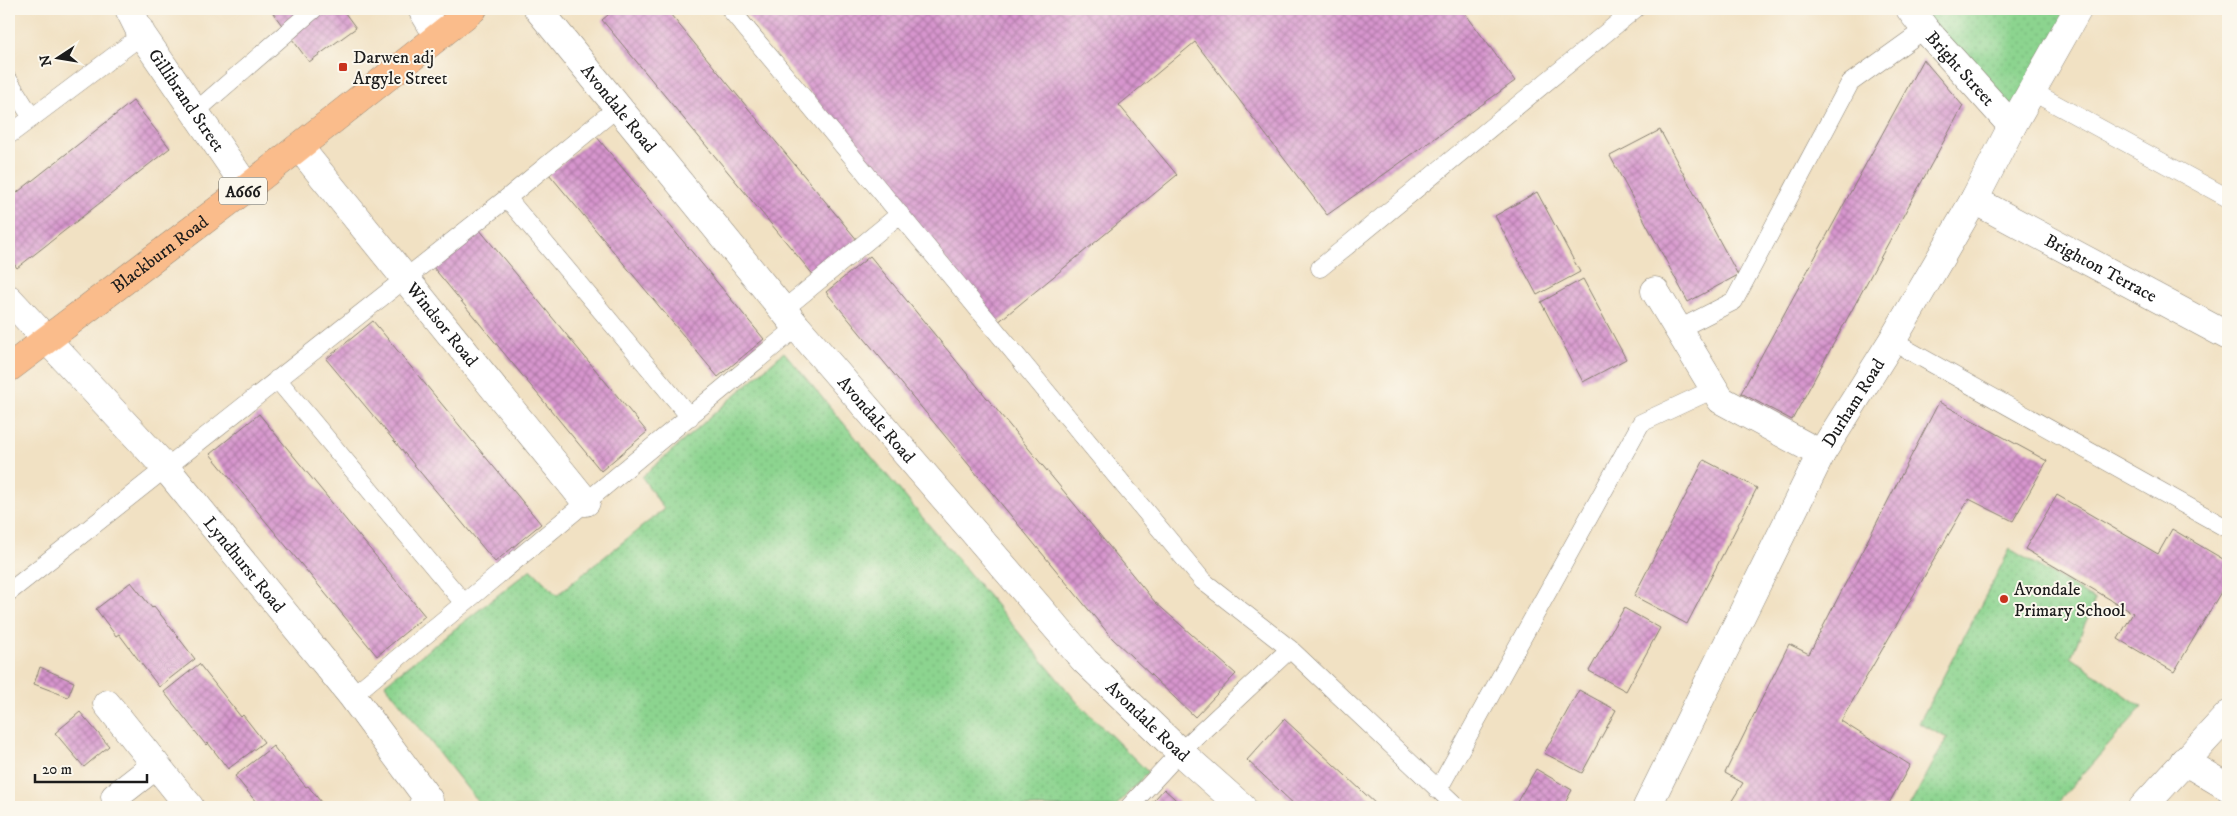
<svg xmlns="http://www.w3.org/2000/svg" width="2237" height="816" font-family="'IM FELL DW Pica',serif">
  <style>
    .grass { fill: url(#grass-dots); stroke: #547856 }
    .building { fill: url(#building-cross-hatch) }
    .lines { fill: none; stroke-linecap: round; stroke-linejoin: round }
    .service-casing { stroke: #867e70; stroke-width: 19 }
    .minor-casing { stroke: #867e70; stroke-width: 29 }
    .trunk-casing { stroke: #867e70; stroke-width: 29 }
    .service { stroke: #fff; stroke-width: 18 }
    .minor { stroke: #fff; stroke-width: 28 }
    .trunk { stroke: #fabc8b; stroke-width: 28 }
    .poi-dot { fill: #c8321e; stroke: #fbf7ec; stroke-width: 2 }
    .labels { text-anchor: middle; stroke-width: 4; stroke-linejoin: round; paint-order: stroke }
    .shield { fill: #fbf7ec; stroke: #5f5e5a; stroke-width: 1 }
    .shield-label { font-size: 16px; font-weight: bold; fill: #1c1c1c }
    .poi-label { font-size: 18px; fill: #1c1c1c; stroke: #fbf7ec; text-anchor: start }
    .street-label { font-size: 18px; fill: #1c1c1c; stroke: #fbf7ec }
  </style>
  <defs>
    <pattern id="grass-dots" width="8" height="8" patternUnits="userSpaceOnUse" patternTransform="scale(1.25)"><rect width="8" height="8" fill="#8cd48f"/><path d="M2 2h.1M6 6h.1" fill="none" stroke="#78b57b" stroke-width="1.8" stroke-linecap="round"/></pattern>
    <pattern id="building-cross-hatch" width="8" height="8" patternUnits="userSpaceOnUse" patternTransform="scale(1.25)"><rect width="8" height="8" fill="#d795ce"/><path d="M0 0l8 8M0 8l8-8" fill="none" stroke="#ae79a6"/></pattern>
  </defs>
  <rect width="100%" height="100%" fill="#fbf7ec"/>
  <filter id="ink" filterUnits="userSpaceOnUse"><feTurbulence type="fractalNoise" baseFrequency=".02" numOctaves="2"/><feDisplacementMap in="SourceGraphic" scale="10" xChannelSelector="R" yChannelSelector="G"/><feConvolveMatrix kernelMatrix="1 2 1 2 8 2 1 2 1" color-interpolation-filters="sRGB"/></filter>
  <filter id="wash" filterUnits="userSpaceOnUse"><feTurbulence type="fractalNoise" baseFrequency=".0096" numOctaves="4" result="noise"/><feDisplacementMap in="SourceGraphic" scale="20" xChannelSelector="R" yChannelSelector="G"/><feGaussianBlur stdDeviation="1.12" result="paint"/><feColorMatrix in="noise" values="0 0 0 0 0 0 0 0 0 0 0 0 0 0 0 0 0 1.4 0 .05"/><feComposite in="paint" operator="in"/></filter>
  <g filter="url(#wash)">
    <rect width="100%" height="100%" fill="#f1e1c3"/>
    <path class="grass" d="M 1910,9 L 2076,9 L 2012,126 Z
      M 784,352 L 1077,702 L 1148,772 L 1115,807 L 482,807 L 385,684 L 531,569 L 557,595 L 664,509 L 642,477 Z
      M 2010,549 L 2095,600 L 2071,657 L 2142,707 L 2054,807 L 1909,807 L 1947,738 L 1919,723 Z"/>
    <g id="blocks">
      <path class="building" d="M 270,9 L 342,9 L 356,28 L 309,62 Z
        M 615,9 L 666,9 L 858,241 L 815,277 L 602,20 Z
        M 742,9 L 1462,9 L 1515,81 L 1327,215 L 1195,42 L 1119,105 L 1177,175 L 997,323 Z
        M 1923,59 L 1963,106 L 1792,420 L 1741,393 Z
        M 133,101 L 170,148 L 17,268 L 9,257 L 9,199 Z
        M 1660,130 L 1738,275 L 1688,302 L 1610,156 Z
        M 596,136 L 764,339 L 718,377 L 549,174 Z
        M 1537,192 L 1580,272 L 1537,295 L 1495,216 Z
        M 479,229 L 647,432 L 601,471 L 433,267 Z
        M 870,256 L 1155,602 L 1236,674 L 1195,717 L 1112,638 L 826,292 Z
        M 1583,279 L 1626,359 L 1583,382 L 1541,302 Z
        M 373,321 L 541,524 L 495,562 L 326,359 Z
        M 1939,402 L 2047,461 L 2013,521 L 1969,499 L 1841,721 L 1910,765 L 1887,807 L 1832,807 L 1827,804 L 1825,807 L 1728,807 L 1743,783 L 1725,773 L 1789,644 L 1809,654 Z
        M 259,414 L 425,616 L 377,656 L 210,454 Z
        M 1704,460 L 1757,488 L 1687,624 L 1634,596 Z
        M 2057,495 L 2158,554 L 2172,529 L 2228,562 L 2228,580 L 2174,672 L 2118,639 L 2133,613 L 2025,549 Z
        M 131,582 L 152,608 L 154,606 L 195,659 L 159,687 L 119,634 L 116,636 L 96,609 Z
        M 1624,608 L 1660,628 L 1626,691 L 1589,671 Z
        M 199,664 L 241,717 L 243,715 L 264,742 L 228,769 L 208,743 L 206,745 L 164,692 Z
        M 40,667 L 74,682 L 68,697 L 34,684 Z
        M 1579,690 L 1616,710 L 1582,773 L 1544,753 Z
        M 80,712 L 109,746 L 84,767 L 55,733 Z
        M 1284,719 L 1345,775 L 1379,807 L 1297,807 L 1247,760 Z
        M 273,746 L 306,787 L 308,786 L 325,807 L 260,807 L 235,776 Z
        M 1536,769 L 1572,790 L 1563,807 L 1514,807 Z
        M 1164,789 L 1184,807 L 1148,807 Z"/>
    </g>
  </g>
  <g filter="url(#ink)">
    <use href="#blocks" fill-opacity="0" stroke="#867e70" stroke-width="1"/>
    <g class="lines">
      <defs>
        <path id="service" d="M 730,9 L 1203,581 L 1290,649 L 1180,752 L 1129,807
          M 9,81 L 32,118
          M 2033,92 L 2228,198
          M 195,112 L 314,9
          M 9,135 L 142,35
          M 507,198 L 690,417
          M 1320,268 L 1635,9
          M 783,310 L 900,214
          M 1679,329 L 1734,301 L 1850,83 L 1925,29
          M 1892,341 L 2228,529
          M 277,379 L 463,602
          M 9,592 L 507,198 L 618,107
          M 1290,649 L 1457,807
          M 352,696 L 797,327
          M 1438,790 L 1641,423 L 1714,389"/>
        <g id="minor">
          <path id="s1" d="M 129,9 L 142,35 L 247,188"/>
          <path d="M 422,9 L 438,36"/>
          <path id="s2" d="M 538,9 L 797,327 L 1085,661 L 1180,752 L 1242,807"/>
          <path id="s3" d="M 1910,9 L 1925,29 L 2012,126"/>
          <path id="s4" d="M 299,147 L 586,502"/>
          <path id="s5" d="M 1974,200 L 2228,336"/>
          <path d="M 1655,291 L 1721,400 L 1821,454"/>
          <path id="s6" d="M 9,299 L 165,467 L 352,696 L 429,800 L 422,807"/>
          <path d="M 107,704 L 190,807"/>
          <path d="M 2184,761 L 2228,787"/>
          <path d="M 115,797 L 156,765"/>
          <path id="s7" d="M 1647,807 L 1821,454 L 1892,341 L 1974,200 L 2012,126 L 2078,9"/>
          <path d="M 2143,807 L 2228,715"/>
        </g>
        <g id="trunk">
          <path id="s8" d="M 9,368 L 247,188 L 473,9"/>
        </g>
      </defs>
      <use href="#service" class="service-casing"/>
      <use href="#minor" class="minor-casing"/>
      <use href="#trunk" class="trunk-casing"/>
      <use href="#service" class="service"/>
      <use href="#minor" class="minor"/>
      <use href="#trunk" class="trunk"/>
    </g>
  </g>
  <g class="poi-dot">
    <rect x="338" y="62" width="10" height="10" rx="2.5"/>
    <circle cx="2004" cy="599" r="5"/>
  </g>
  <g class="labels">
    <rect class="shield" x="219" y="177.5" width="48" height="27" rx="4"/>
    <g class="shield-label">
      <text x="243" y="197">A666</text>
    </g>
    <g class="poi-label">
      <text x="353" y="63">Darwen adj<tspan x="353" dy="21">Argyle Street</tspan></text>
      <text x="2014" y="595">Avondale<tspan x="2014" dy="21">Primary School</tspan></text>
    </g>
    <g class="street-label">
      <text dy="6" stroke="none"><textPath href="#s3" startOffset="78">Bright Street</textPath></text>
      <text dy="6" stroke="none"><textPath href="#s1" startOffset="108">Gillibrand Street</textPath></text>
      <text dy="6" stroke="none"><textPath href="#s2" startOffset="128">Avondale Road</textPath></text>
      <text dy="6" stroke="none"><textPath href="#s8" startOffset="189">Blackburn Road</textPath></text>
      <text dy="6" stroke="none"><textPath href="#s5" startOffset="144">Brighton Terrace</textPath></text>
      <text dy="6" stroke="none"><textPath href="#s4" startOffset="228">Windsor Road</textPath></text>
      <text dy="6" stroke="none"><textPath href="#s7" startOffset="454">Durham Road</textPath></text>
      <text dy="6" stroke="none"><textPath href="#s2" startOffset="532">Avondale Road</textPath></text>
      <text dy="6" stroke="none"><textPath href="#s6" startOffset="355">Lyndhurst Road</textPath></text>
      <text dy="6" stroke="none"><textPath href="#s2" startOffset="938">Avondale Road</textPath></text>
    </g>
  </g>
  <rect width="2237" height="816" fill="none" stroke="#fbf7ec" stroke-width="30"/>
  <g transform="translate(58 58) rotate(258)" stroke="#fbf7ec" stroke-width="4" paint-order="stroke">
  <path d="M0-4L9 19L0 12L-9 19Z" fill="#1c1c1c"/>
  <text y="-8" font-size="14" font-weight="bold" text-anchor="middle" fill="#1c1c1c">N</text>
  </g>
  <path d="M35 774v8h112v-8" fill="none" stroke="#1c1c1c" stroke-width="2.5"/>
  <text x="42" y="774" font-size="15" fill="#1c1c1c" stroke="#fbf7ec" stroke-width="4" paint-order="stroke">20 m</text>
</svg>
